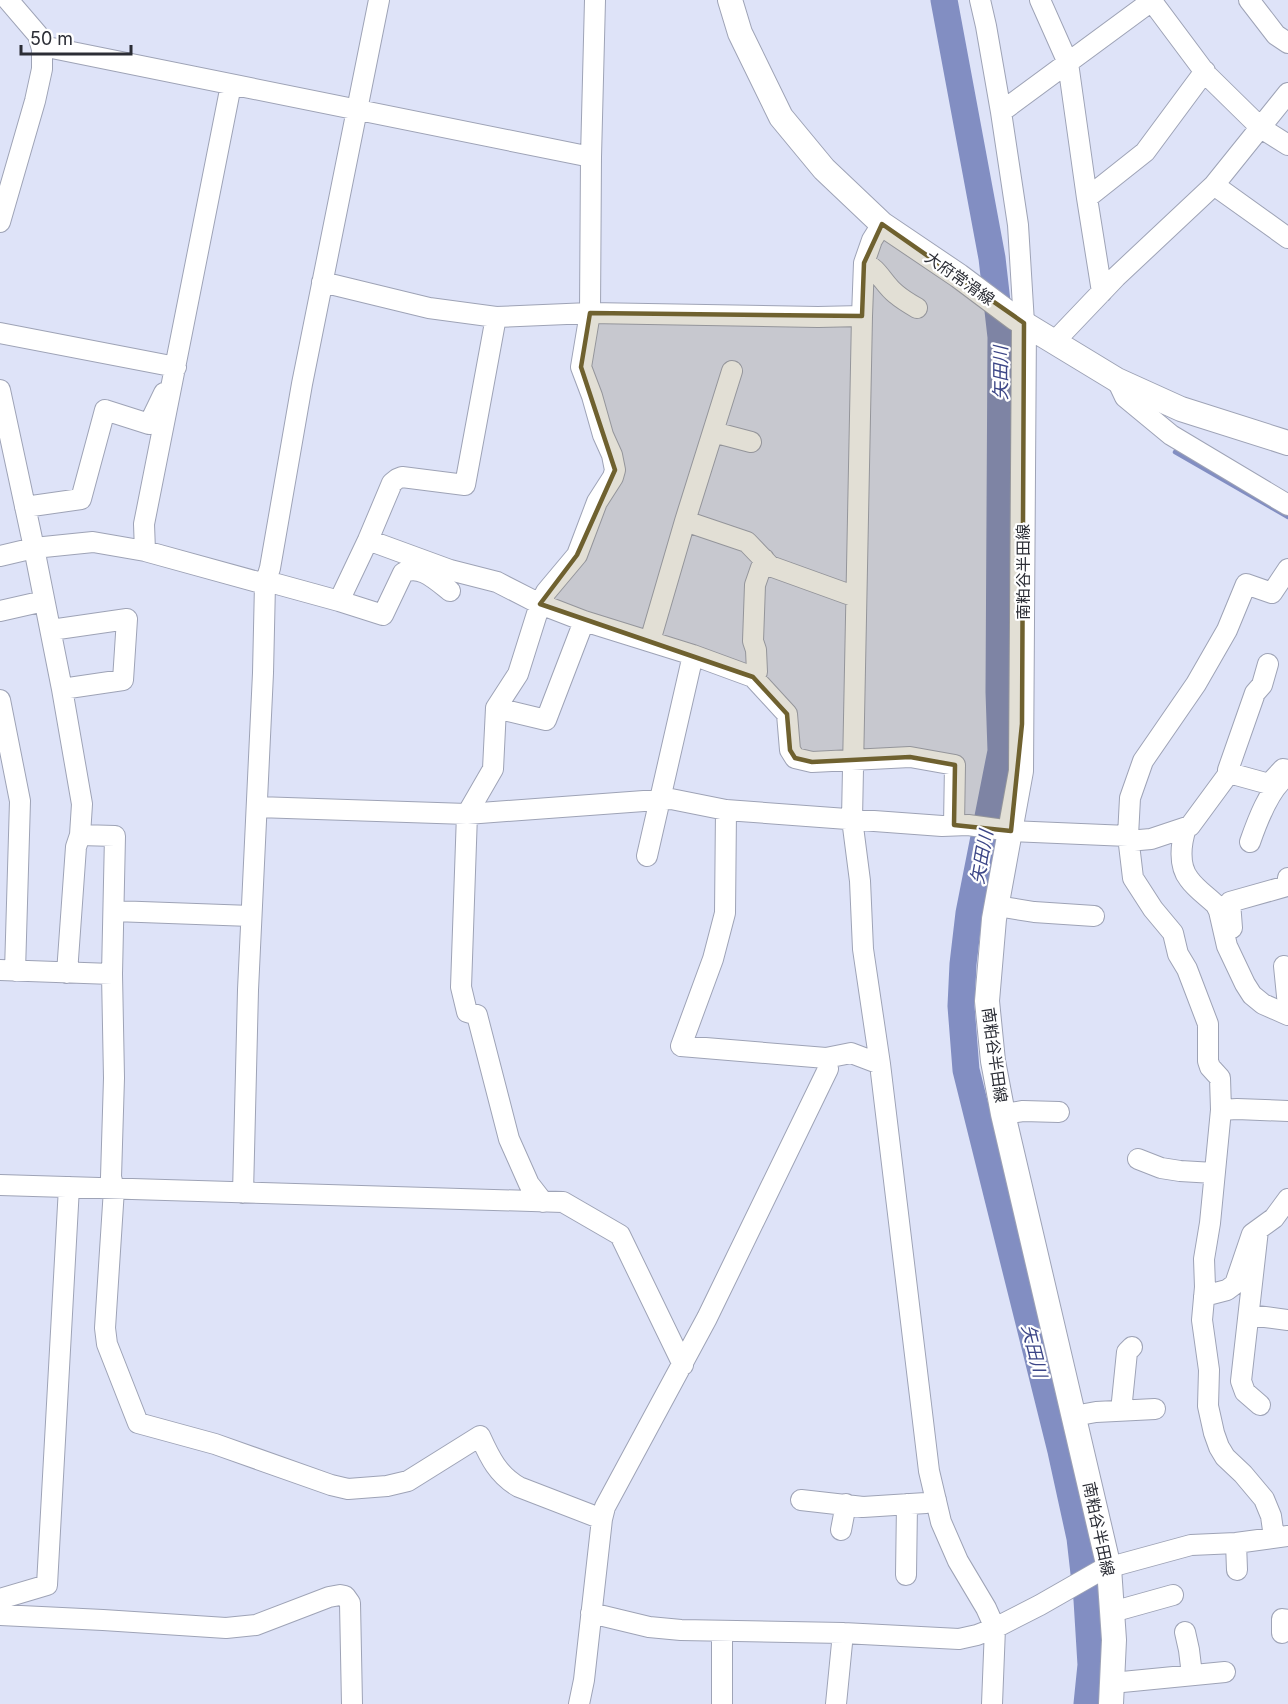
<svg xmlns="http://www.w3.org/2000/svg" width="1288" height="1704" font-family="Inter,'Noto Sans JP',sans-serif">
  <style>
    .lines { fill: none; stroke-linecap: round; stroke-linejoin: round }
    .stream { stroke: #828ec2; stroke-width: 4.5 }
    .river { stroke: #828ec2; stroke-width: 27 }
    .minor-casing { stroke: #9ea3b6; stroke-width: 22 }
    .major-casing { stroke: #9ea3b6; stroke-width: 26 }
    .minor { stroke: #fff; stroke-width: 20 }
    .major { stroke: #fff; stroke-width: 24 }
    .marked { fill: #6f612f; fill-opacity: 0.2; stroke: #6f612f; stroke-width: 4.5; stroke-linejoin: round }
    .labels { text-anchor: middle; stroke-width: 4.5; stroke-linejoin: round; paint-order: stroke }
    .street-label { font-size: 16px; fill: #2b2d35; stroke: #fff }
    .water-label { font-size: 18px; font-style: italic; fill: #3c4687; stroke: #fff }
  </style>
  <rect width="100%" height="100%" fill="#dee3f8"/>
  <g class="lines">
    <path class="stream" d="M 1175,452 L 1288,517"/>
    <path class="river" d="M 944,0 L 992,258 L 1001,337 L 999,692 L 1001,751 L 969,913 L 963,964 L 961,1006 L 966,1070 L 1061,1451 L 1080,1538 L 1087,1600 L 1091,1665 L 1087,1704"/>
    <defs>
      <path id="minor" d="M 980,0 L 986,26 L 1001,112 L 1018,225 L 1024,323
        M 1040,0 L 1068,63 L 1087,198
        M 1151,0 L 1207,75 L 1261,128 L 1288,145
        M 1249,0 L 1276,35 L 1288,43
        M 42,49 L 52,48 L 591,157
        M 1001,112 L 1153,0
        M 1214,185 L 1288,238
        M 0,222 L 35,101 L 42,69 L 42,49 L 38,35 L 8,0
        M 882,224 L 872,240 L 864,263 L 862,316 L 852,819 L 860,881 L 863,949 L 880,1064 L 929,1471 L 941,1522 L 958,1561 L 986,1608 L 995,1628 L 992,1704
        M 864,263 C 878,268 884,285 896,294 C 903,300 910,304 917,308
        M 322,282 L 429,308 L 496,317 L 590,313 L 818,317 L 862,316
        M 1102,292 L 1087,198 L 1145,152 L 1205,71
        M 0,333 L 176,367
        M 1055,341 L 1116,277 L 1214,185 L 1288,93
        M 1117,380 L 1125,397 L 1171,435 L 1288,505
        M 0,390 L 34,548 L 62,689 L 82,804 L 80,835 L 115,836 L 112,974 L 0,970
        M 713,432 L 751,442
        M 25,507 L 81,499 L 105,410 L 149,424 L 164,393
        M 685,521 L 747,542 L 770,566 L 856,597
        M 368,540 L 450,570 L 497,582 L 540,604 L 584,621 L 693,655 L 753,677 L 787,714 L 790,750 L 795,758 L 812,762 L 910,757 L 955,765 L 954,825
        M 145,551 L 144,524 L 231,85
        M 0,556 L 34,548 L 93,542 L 145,551 L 265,584 L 277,584 L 339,601 L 368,540 L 392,483 L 397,479 L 402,477 L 465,485 L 496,317
        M 339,601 L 383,615 L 403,573 C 419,563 437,581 450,591
        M 0,611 L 44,601
        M 51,630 L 127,619 L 123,680 L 62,689
        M 650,641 L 685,521 L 732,371
        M 753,677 L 757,672 L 756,650 L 753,641 L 755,585 L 764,559
        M 0,700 L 20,801 L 15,971
        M 496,708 L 546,720 L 584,621
        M 1229,773 L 1228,770 L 1255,693 L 1262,685 L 1268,664
        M 257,807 L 467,814 L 671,799 L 726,810 L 942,826 L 968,825 L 1011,831 L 1128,836
        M 726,810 L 725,913 L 713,959 L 681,1046 L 826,1058
        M 1186,828 C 1181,843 1178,865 1189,879 C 1196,889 1208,897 1216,905 L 1219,911 L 1227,946 L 1245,984 L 1252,995 L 1263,1004 L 1288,1015
        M 1128,841 L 1151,839 L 1190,826 L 1229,773 L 1269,784 L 1283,769 L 1288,770
        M 1250,842 C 1257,822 1269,789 1286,777
        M 647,856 L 693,655
        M 997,906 L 1034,912 L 1094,916
        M 114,911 L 251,916
        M 1232,928 L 1230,902 L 1287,886 L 1288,878
        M 1284,966 L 1288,1006
        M 67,973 L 76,847 L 80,835
        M 112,974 L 114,1078 L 111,1177 L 114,1189 L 105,1328 L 107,1344 L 138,1423 L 215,1444 L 331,1485 L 348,1489 L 387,1486 L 408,1481 L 480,1436 C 490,1458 498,1475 519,1487 L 602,1519
        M 1221,1110 L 1237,1109 L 1288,1111
        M 1003,1114 L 1023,1111 L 1059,1112
        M 1138,1159 L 1161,1168 L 1180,1171 L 1214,1173
        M 0,1185 L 563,1202 L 620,1235 L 683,1365
        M 243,1193 L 248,990 L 263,673 L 265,584 L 270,568 L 302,384 L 379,0
        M 543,1202 L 529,1184 L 509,1139 L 477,1015 L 467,1012 L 461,987 L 467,814 L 493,769 L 496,708 L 518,674 L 540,604 L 546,592 L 577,555 L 597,502 L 613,477 L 615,470 L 612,455 L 603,435 L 592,396 L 581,367 L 590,313 L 591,157 L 595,0
        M 1258,1230 L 1241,1381 L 1245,1392 L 1260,1405
        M 1204,1296 L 1227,1290 L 1235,1284 L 1252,1234 L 1274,1218 L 1288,1199
        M 1249,1315 L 1288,1320
        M 1121,1411 L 1127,1352 L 1132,1347
        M 1074,1416 L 1096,1412 L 1155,1409
        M 801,1500 L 863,1507 L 926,1503 L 936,1500
        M 841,1530 L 846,1504
        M 1274,1537 L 1271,1516 L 1264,1499 L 1243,1474 L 1225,1457 L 1219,1447 L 1214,1433 L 1208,1406 L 1209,1370 L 1202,1320 L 1205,1287 L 1204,1259 L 1210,1223 L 1221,1110 L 1220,1078 L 1210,1067 L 1208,1061 L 1208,1024 L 1187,969 L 1178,954 L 1173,933 L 1153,909 L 1133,878 L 1128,836 L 1130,798 L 1143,761 L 1196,684 L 1227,630 L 1246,584 L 1272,593 L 1288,569
        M 1236,1543 L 1237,1570
        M 906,1575 L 907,1504
        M 0,1599 L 47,1585 L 69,1187
        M 1112,1612 L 1173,1595
        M 591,1613 L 649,1627 L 681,1630 L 843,1633 L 959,1639 L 977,1635 L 995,1628 L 1040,1605 L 1103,1569 L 1191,1545 L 1236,1543 L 1288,1536
        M 0,1615 L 103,1620 L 226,1628 L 256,1625 L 329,1597 L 340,1595 L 345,1596 L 350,1603 L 352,1704
        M 722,1632 L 722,1704
        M 1185,1632 L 1189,1650 L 1192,1675
        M 1282,1633 L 1282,1619 L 1288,1620
        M 1112,1683 L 1225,1672
        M 579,1704 L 584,1680 L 602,1519 L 605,1507 L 707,1318 L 828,1069 L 826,1058 L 851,1053 L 880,1064
        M 836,1704 L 843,1633"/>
      <path id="major" d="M 730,0 L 740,33 L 781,117 L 824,169 L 882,224 L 959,276 L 1015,318 L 1117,380 L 1181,409 L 1288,443
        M 1024,323 L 1021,771 L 994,919 L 987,1001 L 993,1061 L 1003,1114 L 1109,1568 L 1114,1640 L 1111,1704"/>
    </defs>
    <use href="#minor" class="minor-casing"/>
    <use href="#major" class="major-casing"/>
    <use href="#minor" class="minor"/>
    <use href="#major" class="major"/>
  </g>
  <path class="marked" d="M 882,224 L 1024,323 L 1022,724 L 1011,831 L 954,825 L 955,765 L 910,757 L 812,762 L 795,758 L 790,750 L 787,714 L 753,677 L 540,604 L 577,555 L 615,470 L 581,367 L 590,313 L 862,316 L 864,263 Z"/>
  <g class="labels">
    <g class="street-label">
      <text transform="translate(960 278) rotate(35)" y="6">大府常滑線</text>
      <text transform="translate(1023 572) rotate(-90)" y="6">南粕谷半田線</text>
      <text transform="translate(995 1055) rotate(82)" y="6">南粕谷半田線</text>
      <text transform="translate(1099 1529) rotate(78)" y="6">南粕谷半田線</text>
    </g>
    <g class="water-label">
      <text transform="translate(1001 373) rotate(-90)" y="6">矢田川</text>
      <text transform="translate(982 857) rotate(-80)" y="6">矢田川</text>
      <text transform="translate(1034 1351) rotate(76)" y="6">矢田川</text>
    </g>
  </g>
  <path d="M21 45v9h110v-9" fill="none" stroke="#2b2d35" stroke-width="3"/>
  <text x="30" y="45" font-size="18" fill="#2b2d35" stroke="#ffffff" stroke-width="4.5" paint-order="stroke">50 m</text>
</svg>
